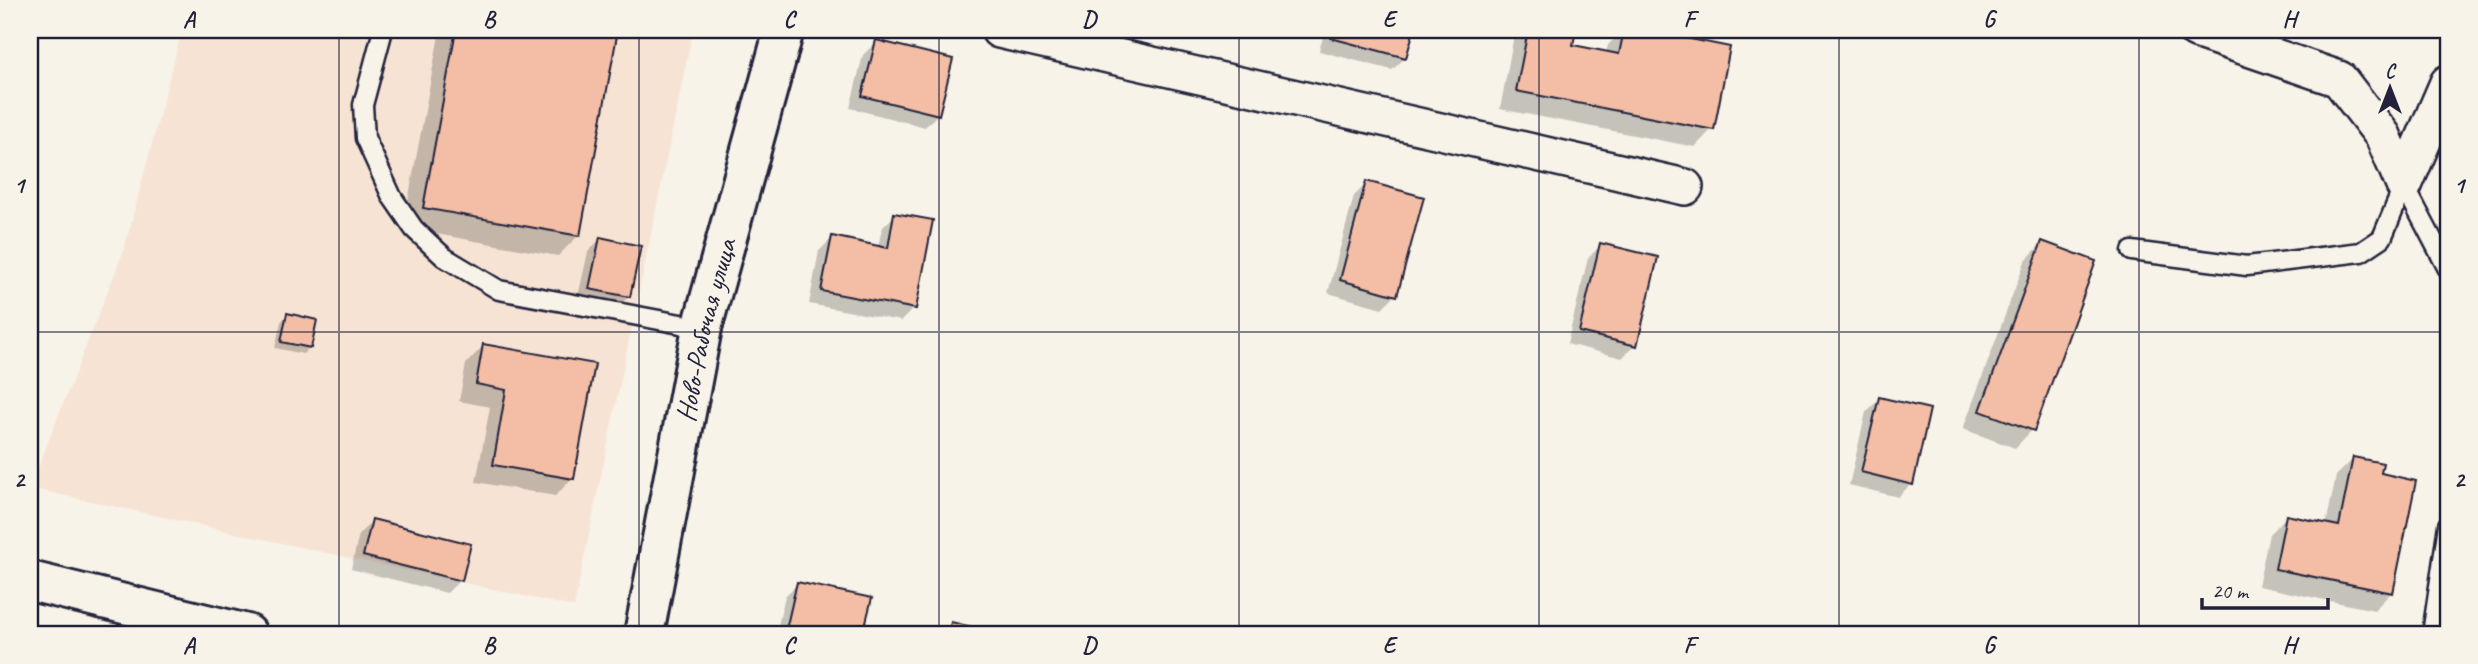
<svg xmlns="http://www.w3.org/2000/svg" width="2478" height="664" font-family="Caveat,sans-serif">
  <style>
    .built { fill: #f6e3d4 }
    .shadow { fill: #0003 }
    .building { fill: #f3bea5; stroke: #22223b; stroke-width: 2 }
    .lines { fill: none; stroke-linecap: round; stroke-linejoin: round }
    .service-casing { stroke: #22223b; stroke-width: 23 }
    .minor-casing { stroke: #22223b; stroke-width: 40 }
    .tertiary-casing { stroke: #22223b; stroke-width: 44 }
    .service { stroke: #f7f3e8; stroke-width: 18 }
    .minor { stroke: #f7f3e8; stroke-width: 35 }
    .tertiary { stroke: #f7f3e8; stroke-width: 38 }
    .grid { fill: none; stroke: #22223b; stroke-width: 2; stroke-opacity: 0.55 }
    .labels { text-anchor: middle; stroke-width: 5; stroke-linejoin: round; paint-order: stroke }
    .street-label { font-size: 28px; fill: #22223b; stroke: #f7f3e8 }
    .neatline { fill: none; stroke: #22223b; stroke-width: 2.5 }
    .grid-label { font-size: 23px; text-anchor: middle; font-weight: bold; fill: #22223b }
  </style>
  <rect width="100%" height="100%" fill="#f7f3e8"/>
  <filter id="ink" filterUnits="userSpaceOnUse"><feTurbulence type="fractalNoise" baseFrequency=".0143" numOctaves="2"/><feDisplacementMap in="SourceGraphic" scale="14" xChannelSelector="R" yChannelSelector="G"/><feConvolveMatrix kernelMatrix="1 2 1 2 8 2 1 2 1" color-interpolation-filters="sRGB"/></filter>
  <g filter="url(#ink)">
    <path class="built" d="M 182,30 L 693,30 L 574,607 L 30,488 L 124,250 Z"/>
    <path class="shadow" d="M 440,30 L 617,30 L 579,235 L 558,256 L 403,228 Z
      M 1325,30 L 1412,30 L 1405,58 L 1392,70 L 1319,51 Z
      M 1515,30 L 1574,30 L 1571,47 L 1606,53 L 1608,45 L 1623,30 L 1728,48 L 1712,129 L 1695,147 L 1500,109 Z
      M 876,42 L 938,114 L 925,127 L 850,108 L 863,55 Z
      M 1367,183 L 1395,295 L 1382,308 L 1328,293 L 1354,196 Z
      M 895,215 L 914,308 L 901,321 L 809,304 L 819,251 L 832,238 L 878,247 L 882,228 Z
      M 600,239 L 629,296 L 616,309 L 577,301 L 588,252 Z
      M 2042,243 L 2032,430 L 2015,448 L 1963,429 L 2025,261 Z
      M 1601,245 L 1635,345 L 1622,358 L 1567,344 L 1588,258 Z
      M 287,315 L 309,348 L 303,354 L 275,348 L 281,322 Z
      M 483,346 L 573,478 L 555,496 L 476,482 L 490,407 L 459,401 L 466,364 Z
      M 1879,399 L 1911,484 L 1898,497 L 1849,485 L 1866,412 Z
      M 2353,459 L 2378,474 L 2391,593 L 2374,610 L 2258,586 L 2269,534 L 2286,517 L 2326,525 L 2336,476 Z
      M 372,521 L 460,580 L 447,593 L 351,569 L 359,534 Z
      M 798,583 L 870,600 L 861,634 L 776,634 L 785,596 Z
      M 951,624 L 995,634 L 941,634 Z"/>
    <path class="building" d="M 456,30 L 618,30 L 580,236 L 423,208 Z
      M 1334,30 L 1414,30 L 1406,58 L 1331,38 Z
      M 1528,30 L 1576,30 L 1573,45 L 1619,54 L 1624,30 L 1646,30 L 1730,47 L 1714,130 L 1516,91 Z
      M 876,40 L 953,59 L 939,115 L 862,96 Z
      M 1366,181 L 1424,197 L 1397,296 L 1340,280 Z
      M 894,213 L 933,220 L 916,309 L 821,291 L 832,236 L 888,248 Z
      M 600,237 L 641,246 L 630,297 L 589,289 Z
      M 2042,241 L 2096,261 L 2034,431 L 1980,411 Z
      M 1600,243 L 1658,257 L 1637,346 L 1579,332 Z
      M 287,313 L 317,320 L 311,348 L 281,342 Z
      M 483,344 L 595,364 L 574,479 L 493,465 L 506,390 L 476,384 Z
      M 1879,397 L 1930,409 L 1913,485 L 1861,472 Z
      M 2353,457 L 2383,463 L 2381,473 L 2416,481 L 2393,593 L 2275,569 L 2286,515 L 2339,526 Z
      M 372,519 L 471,544 L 462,581 L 363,556 Z
      M 797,582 L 872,598 L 863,634 L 785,634 Z
      M 951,622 L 1002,634 L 948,634 Z"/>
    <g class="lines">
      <defs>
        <path id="service" d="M 383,30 L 363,105 L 365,138 L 392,197 L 414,229 L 444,257 L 499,290 L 702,328
          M 2404,185 L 2448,269
          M 2132,251 L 2247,266 L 2361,252 L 2382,238 L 2404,185
          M 2432,634 L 2448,525"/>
        <path id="minor" d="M 999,30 L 1685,187
          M 2196,30 L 2339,79 L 2383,136 L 2404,185 L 2448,83"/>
        <g id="tertiary">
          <path d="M 30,581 L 247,634"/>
          <path id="s1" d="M 644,634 L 702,328 L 784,30"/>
        </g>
      </defs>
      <use href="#service" class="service-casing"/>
      <use href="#minor" class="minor-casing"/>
      <use href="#tertiary" class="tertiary-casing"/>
      <use href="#service" class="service"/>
      <use href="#minor" class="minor"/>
      <use href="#tertiary" class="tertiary"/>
    </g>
  </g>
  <path class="grid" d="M 339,30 L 339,634M 639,30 L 639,634M 939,30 L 939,634M 1239,30 L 1239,634M 1539,30 L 1539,634M 1839,30 L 1839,634M 2139,30 L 2139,634M 30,332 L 2448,332"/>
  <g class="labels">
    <g class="street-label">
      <text dy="10" stroke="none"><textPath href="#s1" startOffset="310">Ново-Рабочая улица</textPath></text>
    </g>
  </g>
  <rect width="2478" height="664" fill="none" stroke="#f7f3e8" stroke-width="77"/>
  <g transform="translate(2390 88)" stroke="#f7f3e8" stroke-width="5" paint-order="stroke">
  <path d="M0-5L12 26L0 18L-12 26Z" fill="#22223b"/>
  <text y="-10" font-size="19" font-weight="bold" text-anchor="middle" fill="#22223b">С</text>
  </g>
  <path d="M2202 598v10h126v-10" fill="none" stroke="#22223b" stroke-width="3.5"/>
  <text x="2212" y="598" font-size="21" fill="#22223b" stroke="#f7f3e8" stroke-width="5" paint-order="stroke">20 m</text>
  <rect x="38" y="38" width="2402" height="588" class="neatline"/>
  <g class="grid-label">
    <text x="189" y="27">A</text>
    <text x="489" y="27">B</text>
    <text x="789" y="27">C</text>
    <text x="1089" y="27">D</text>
    <text x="1389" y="27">E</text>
    <text x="1689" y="27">F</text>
    <text x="1989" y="27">G</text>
    <text x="2289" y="27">H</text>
    <text x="19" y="193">1</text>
    <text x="2459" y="193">1</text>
    <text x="19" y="487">2</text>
    <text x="2459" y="487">2</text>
    <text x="189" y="653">A</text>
    <text x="489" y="653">B</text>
    <text x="789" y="653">C</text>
    <text x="1089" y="653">D</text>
    <text x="1389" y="653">E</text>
    <text x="1689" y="653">F</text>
    <text x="1989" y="653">G</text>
    <text x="2289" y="653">H</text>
  </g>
</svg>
